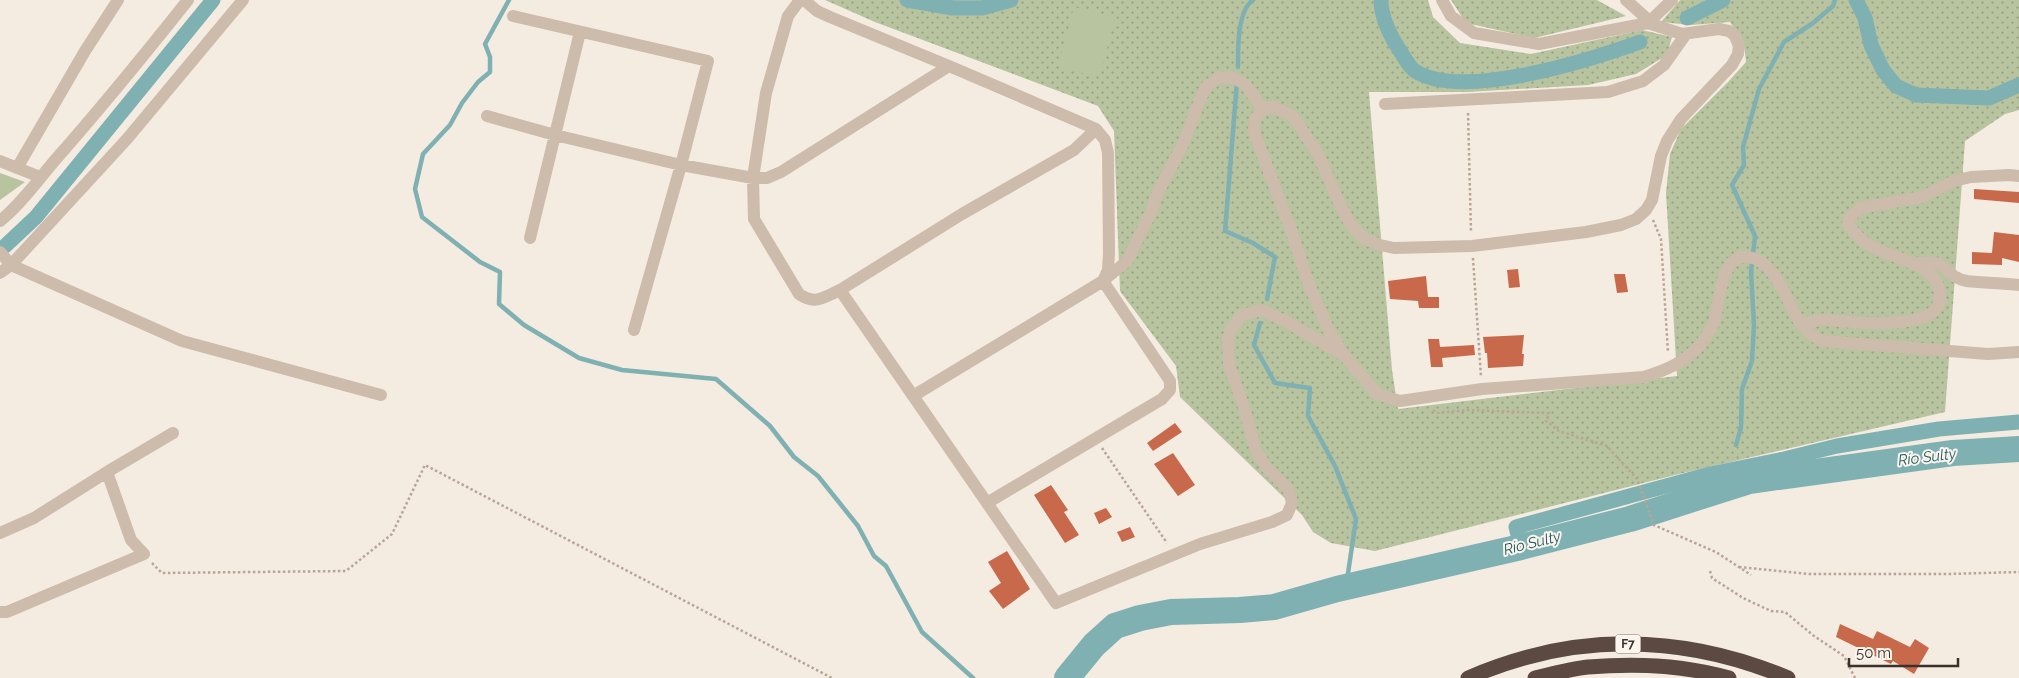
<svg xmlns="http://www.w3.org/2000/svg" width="2019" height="678" font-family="Raleway,sans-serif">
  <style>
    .grass { fill: url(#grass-dots) }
    .pitch { fill: #b8c4a0 }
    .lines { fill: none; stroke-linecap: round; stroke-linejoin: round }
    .stream { stroke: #7fb0b2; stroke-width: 4.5 }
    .canal { stroke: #7fb0b2; stroke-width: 15 }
    .river { stroke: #7fb0b2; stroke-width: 26 }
    .building { fill: #c8694b }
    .path { stroke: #b9a596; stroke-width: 2.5; stroke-dasharray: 2.5 2.5; stroke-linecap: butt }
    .minor { stroke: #cdbbac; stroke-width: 12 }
    .highway { stroke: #5c4a42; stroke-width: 15 }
    .labels { text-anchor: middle; stroke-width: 4; stroke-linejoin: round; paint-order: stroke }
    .shield { fill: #fbf5ee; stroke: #756b66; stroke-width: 1 }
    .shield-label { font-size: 12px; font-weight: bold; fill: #3b302b }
    .water-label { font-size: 15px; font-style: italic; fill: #1f5a5e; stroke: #fbf5ee }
  </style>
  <defs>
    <pattern id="grass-dots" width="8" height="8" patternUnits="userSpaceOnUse" patternTransform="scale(1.25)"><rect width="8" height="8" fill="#b8c4a0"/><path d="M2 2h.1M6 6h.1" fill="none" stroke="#97a083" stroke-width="1.8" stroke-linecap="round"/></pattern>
  </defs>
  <rect width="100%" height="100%" fill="#f4ebe1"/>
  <path class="grass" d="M 825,0 L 1428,0 L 1433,17 L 1460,43 L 1531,54 L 1642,30 L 1672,37 L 1667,55 L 1636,74 L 1588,85 L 1467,92 L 1369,92 L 1392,370 L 1398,409 L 1677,376 L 1666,193 L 1670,154 L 1681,129 L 1728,82 L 1746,62 L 1744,43 L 1730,22 L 1691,25 L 1661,22 L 1680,0 L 2019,0 L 2019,110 L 2005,114 L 1965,141 L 1945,412 L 1679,474 L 1375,551 L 1331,543 L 1313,532 L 1302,515 L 1180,397 L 1176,366 L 1120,291 L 1114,131 L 1098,106 L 875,22 Z
    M 1451,0 L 1597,0 L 1626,16 L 1534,38 L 1466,23 Z"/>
  <path class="pitch" d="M 1074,7 L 1115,17 L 1100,77 L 1058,67 Z
    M 0,173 L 25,182 L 0,200 Z"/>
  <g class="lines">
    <path class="stream" d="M 509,0 L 485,44 L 490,57 L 490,72 L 478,82 L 462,103 L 450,125 L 423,154 L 415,189 L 422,217 L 480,262 L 500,272 L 499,304 L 524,325 L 579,358 L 622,370 L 716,379 L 770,426 L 794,457 L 818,476 L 858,526 L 874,556 L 886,566 L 922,632 L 973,678
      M 1238,67 C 1238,49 1237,11 1253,0
      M 1237,82 L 1225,231 L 1253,243 L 1275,257 L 1267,299
      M 1260,323 L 1254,345 L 1275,383 L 1310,388 L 1308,416 L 1335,466 L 1356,519 L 1346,587
      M 1736,445 L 1741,427 L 1742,389 L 1752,361 L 1754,325 L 1751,272 L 1755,236 L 1732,185 L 1744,165 L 1743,147 L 1759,89 L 1784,42 L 1813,23 L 1833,6 L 1835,0
      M 1737,484 L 1737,485"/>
    <path class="canal" d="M 907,0 L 953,8 L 982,8 L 1011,0
      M 1381,0 C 1381,16 1389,33 1397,46 C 1402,53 1408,66 1415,71 C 1462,101 1590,60 1640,42
      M 1856,0 L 1865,18 L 1871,45 L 1883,70 L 1896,86 L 1916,95 L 1989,98 L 2019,85
      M 1687,18 L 1723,0
      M 5,246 L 36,217 L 213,0
      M 1521,547 L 1516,527 L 1710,474 L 1784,459 L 1837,446 L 1939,429 L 2019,422"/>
    <path class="river" d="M 1067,678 L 1094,645 L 1115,626 L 1140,618 L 1171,612 L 1240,610 L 1274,607 L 1337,589 L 1521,547 L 1630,519 L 1749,481 L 1953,453 L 2019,449"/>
  </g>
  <path class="building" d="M 1974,189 L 2019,192 L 2019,203 L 1974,199 Z
    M 1994,232 L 2019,235 L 2019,262 L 2002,258 L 2002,265 L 1972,264 L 1972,252 L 1992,253 Z
    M 1518,269 L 1520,287 L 1509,288 L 1507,270 Z
    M 1614,274 L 1625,274 L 1628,292 L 1617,293 Z
    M 1426,276 L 1428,297 L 1439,297 L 1439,308 L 1419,308 L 1418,301 L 1390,299 L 1388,281 Z
    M 1524,335 L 1522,354 L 1524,354 L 1523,366 L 1488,368 L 1487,353 L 1485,353 L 1483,337 Z
    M 1428,339 L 1439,339 L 1440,347 L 1474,345 L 1475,355 L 1442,358 L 1443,367 L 1431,367 Z
    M 1175,423 L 1182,432 L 1153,451 L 1147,443 Z
    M 1173,453 L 1195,485 L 1178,496 L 1154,464 Z
    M 1051,485 L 1068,510 L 1064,512 L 1079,535 L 1065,543 L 1034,495 Z
    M 1106,508 L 1112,517 L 1099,524 L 1094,513 Z
    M 1130,527 L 1135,537 L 1122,542 L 1117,532 Z
    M 1007,551 L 1030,589 L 1003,609 L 989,591 L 1001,583 L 988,562 Z
    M 1840,624 L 1873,639 L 1877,631 L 1910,647 L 1915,639 L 1929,648 L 1914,674 L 1893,661 L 1891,664 L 1836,637 Z"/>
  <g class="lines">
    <path class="path" d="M 1468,113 L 1471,233
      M 1653,220 L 1661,239 L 1668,353
      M 1473,258 L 1481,377
      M 1433,410 L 1437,413 L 1469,410 L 1549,413 L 1546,421 L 1559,431 L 1607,446 L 1637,479 L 1654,525 L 1716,552 L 1751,575
      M 1102,448 L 1167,543
      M 152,563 L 162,573 L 346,571 L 392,534 L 425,465 L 832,678
      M 1739,567 L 1809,574 L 1948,574 L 2019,572
      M 1710,571 L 1712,578 L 1743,598 L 1771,611 L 1785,612 L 1814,636 L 1844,656 L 1855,678"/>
    <path class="minor" d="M 800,0 L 788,16 L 766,93 L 753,178 L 754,219 L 799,294 C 815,305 823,298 840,290 L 962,214 L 1074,150 L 1096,129
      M 804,0 L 817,11 L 830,17 L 949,66 L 1096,129 L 1105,140 L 1108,153 L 1109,253 L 1108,270 L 1103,281
      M 1442,0 L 1451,16 L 1474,33 L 1539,44 L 1648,23 L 1672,0
      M 1626,0 L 1645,17 L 1648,23 L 1682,34 L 1719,29 L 1729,31 L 1735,36 L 1739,46 L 1738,54 L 1732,65 L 1681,119 L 1667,141 L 1661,156 L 1652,200 L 1646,210 L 1636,219 L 1621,225 L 1586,232 L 1472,246 L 1394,248 L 1380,245 L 1363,238 L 1350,223 L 1341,207 L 1319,156 L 1293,116 L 1274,107 L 1263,109 L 1255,119 L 1254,132 L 1290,227 L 1308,282 L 1329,331 L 1344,355 L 1377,394 L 1400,401 L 1482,389 L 1644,377 C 1666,370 1684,363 1700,345 C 1705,339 1711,330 1714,322 C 1720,305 1719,253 1748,257 C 1776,260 1788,305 1801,324 C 1807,332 1814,337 1822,341 L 1988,354 L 2019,352
      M 513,16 L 708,61 L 681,165 L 634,330
      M 1385,104 L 1608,92 L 1643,81 L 1664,65 L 1686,34
      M 487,116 L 555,135 L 681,165 L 753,178 L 767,178 L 781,172 L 949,66
      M 0,161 L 40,177
      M 17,168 L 85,51 L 118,0
      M 0,221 C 22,203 38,180 56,159 C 102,107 145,54 188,0
      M 530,238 L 580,32
      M 0,252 L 11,265 L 182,341 L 381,395
      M 1913,264 C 1950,256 1941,276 1967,281 C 1984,283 2002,283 2019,285
      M 0,273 L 11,265 L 127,139 L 243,0
      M 840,290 L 1056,603 L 1200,544 L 1272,522 L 1287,515 L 1292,503 L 1289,490 L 1267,468 L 1256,451 L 1244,407 L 1229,365 L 1228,340 L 1231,329 L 1242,315 L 1262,310 L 1287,322 L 1342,354
      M 1802,325 C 1808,323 1814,320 1820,320 C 1830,319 1841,322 1851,322 C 1872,324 1916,325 1933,312 C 1938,308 1940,301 1940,295 C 1939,263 1891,259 1869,245 C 1860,240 1854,233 1848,224 L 1851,216 L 1860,208 L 1922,197 L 1954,181 L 1971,177 L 2009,175 L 2019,176
      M 913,396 L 1103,281 L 1127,261 L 1151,212 L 1158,192 L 1182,146 L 1205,88 L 1218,78 L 1231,77 L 1245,84 L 1263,109
      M 987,503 L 1162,399 L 1170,390 L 1170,381 L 1103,281
      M 0,533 L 34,518 L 107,472 L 173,433
      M 0,612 L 7,612 L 144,554 L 131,540 L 107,472"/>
    <path class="highway" d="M 1468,678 C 1573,632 1682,633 1788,678
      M 1535,678 C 1552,674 1570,669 1588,667 C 1635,663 1684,665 1729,678"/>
  </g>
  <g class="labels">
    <rect class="shield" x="1615.5" y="634.5" width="25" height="19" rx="4"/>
    <g class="shield-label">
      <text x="1628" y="648">F7</text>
    </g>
    <g class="water-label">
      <text transform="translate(1927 457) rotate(-7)" y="5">Río Sulty</text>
      <text transform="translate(1532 543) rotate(-14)" y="5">Río Sulty</text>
    </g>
  </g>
  <path d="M1849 658v8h109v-8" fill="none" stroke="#3b302b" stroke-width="2.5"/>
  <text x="1856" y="658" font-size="15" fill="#3b302b" stroke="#fbf5ee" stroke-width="4" paint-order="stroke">50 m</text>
</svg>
